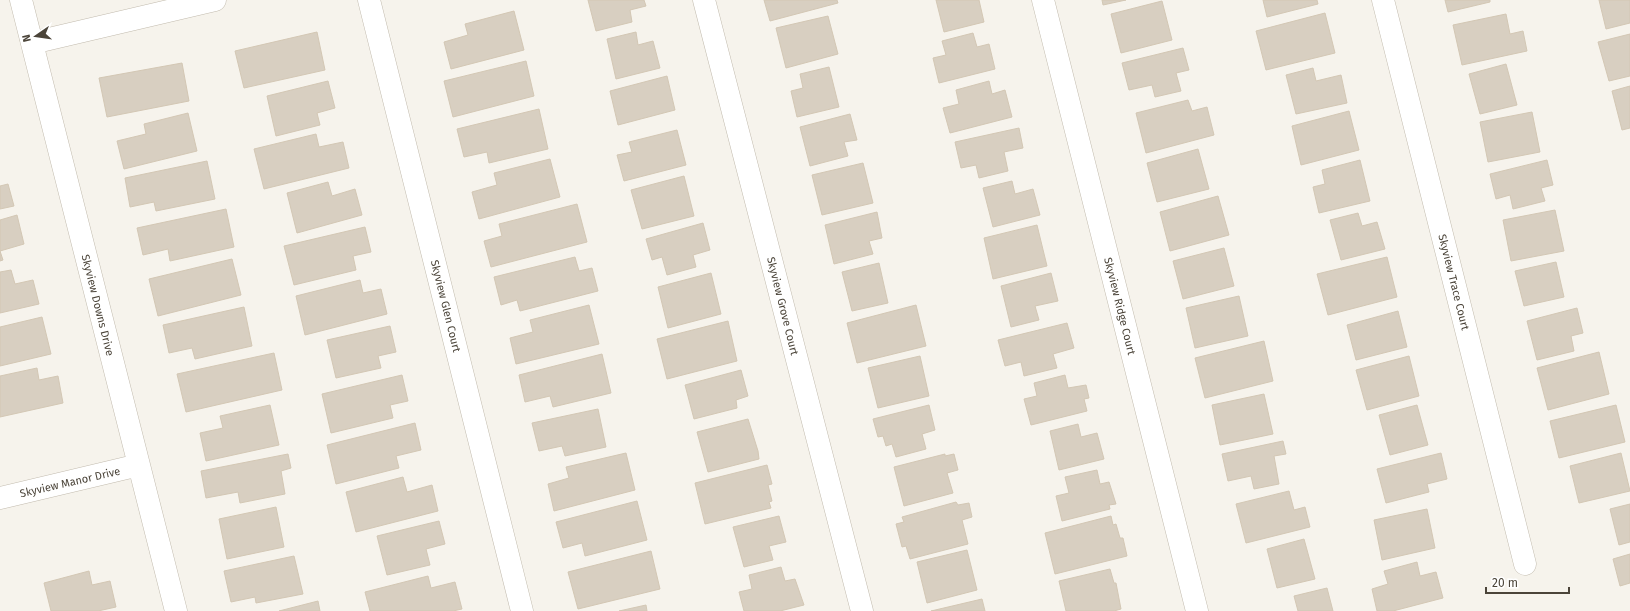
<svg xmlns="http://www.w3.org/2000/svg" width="1630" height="611" font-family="'Fira Sans',sans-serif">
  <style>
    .building { fill: #d8cfc1; stroke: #d3c7b4 }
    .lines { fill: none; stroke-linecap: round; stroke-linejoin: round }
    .minor-casing { stroke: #c2bbae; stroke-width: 23 }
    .minor { stroke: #fff; stroke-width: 22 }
    .labels { text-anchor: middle; stroke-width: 4; stroke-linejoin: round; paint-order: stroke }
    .street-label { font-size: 11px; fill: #4b4439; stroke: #fff }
  </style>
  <rect width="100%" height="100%" fill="#f6f3ec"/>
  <path class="building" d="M 588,0 L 644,0 L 646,6 L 630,10 L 632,22 L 596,31 Z
    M 764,0 L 837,0 L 838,3 L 770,21 Z
    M 936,0 L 979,0 L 984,22 L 944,32 Z
    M 1102,0 L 1126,0 L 1103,5 Z
    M 1263,0 L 1317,0 L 1318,4 L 1267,17 Z
    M 1445,0 L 1490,0 L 1490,2 L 1448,12 Z
    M 1599,0 L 1630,0 L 1630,23 L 1606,29 Z
    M 1162,1 L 1172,40 L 1121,53 L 1111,14 Z
    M 514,11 L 524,50 L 451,69 L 444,42 L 468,35 L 465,24 Z
    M 1325,13 L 1335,53 L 1266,70 L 1256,31 Z
    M 1506,14 L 1510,34 L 1523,31 L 1527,51 L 1462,65 L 1453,25 Z
    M 828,16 L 838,54 L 786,68 L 776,28 Z
    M 317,32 L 325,70 L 244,88 L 235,51 Z
    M 636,32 L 638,45 L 653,41 L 660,68 L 616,79 L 607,39 Z
    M 973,33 L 977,47 L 989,44 L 995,69 L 939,83 L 933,58 L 946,55 L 942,41 Z
    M 1630,34 L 1630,76 L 1609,81 L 1598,42 Z
    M 1183,48 L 1189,70 L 1176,73 L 1181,91 L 1155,97 L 1152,85 L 1129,90 L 1122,63 Z
    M 526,61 L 534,96 L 453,117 L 444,81 Z
    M 182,63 L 189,101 L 107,117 L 99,78 Z
    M 1506,64 L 1517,105 L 1480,114 L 1469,74 Z
    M 829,67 L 839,107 L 797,117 L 791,91 L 803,88 L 800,74 Z
    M 1313,68 L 1316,81 L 1341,75 L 1347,103 L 1296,114 L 1286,75 Z
    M 667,76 L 675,110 L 618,125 L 610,91 Z
    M 328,81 L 335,108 L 317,113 L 320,125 L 276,136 L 267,96 Z
    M 989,81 L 992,94 L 1005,90 L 1012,117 L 950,133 L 943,108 L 959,104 L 956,90 Z
    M 1630,86 L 1630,128 L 1622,130 L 1612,91 Z
    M 1188,100 L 1192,111 L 1207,107 L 1214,135 L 1146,153 L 1136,113 Z
    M 539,109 L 548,149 L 489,163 L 487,152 L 464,157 L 457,129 Z
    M 1349,111 L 1359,150 L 1301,165 L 1292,126 Z
    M 1532,112 L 1540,152 L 1488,162 L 1480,122 Z
    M 188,113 L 197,151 L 124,169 L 117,141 L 146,134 L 144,124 Z
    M 850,114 L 857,140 L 844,142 L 848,156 L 810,166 L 800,127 Z
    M 1019,128 L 1023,148 L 1004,152 L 1008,171 L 979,178 L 976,165 L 961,168 L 955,142 Z
    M 677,130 L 686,165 L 624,181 L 617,155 L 632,152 L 629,142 Z
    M 316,134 L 319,147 L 343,142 L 349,168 L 264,189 L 254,149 Z
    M 1198,149 L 1209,189 L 1157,202 L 1147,163 Z
    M 550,159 L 560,197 L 479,219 L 472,192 L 497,185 L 494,173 Z
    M 1360,160 L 1370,201 L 1319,213 L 1313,187 L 1325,184 L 1322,170 Z
    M 1547,160 L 1553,185 L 1541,188 L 1545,201 L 1513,209 L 1510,195 L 1496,199 L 1490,174 Z
    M 207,161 L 215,199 L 156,211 L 154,202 L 130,207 L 125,178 Z
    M 863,163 L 873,203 L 822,215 L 812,175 Z
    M 684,176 L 694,216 L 642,229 L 631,190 Z
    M 1012,181 L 1015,194 L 1033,189 L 1040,215 L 993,227 L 983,188 Z
    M 328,182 L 332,196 L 355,189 L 362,215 L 297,233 L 287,193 Z
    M 8,184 L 14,206 L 0,209 L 0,186 Z
    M 1218,196 L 1229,235 L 1170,251 L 1160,212 Z
    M 577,204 L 587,242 L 491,267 L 484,241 L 502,236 L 499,224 Z
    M 226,209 L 234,247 L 170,261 L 168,249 L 143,255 L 137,228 Z
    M 1555,210 L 1564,251 L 1511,261 L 1503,220 Z
    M 877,212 L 882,238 L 869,241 L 873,254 L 834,264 L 825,225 Z
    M 1358,213 L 1362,226 L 1377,222 L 1385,249 L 1341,260 L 1330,220 Z
    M 17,215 L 24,244 L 0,251 L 3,260 L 0,261 L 0,220 Z
    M 703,223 L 710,250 L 693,255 L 696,267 L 667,275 L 662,257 L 652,260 L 646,239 Z
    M 1037,225 L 1047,266 L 993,279 L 984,238 Z
    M 365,227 L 371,252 L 353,256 L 356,270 L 294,285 L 284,246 Z
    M 1224,248 L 1234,286 L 1183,299 L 1173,261 Z
    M 575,257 L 579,271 L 592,268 L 598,291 L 520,311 L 517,300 L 501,305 L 494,277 Z
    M 1387,257 L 1397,297 L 1328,315 L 1317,274 Z
    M 232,259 L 241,295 L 158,316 L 149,279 Z
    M 1556,262 L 1564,297 L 1524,306 L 1515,271 Z
    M 879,263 L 888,303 L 852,311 L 842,272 Z
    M 11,270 L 15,284 L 33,280 L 39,304 L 0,313 L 0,272 Z
    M 711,273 L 721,314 L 668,328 L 658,287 Z
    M 1051,273 L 1058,301 L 1035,306 L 1039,320 L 1011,327 L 1001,286 Z
    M 360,280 L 363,293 L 381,289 L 387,314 L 305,335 L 296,296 Z
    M 1239,296 L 1248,336 L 1195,348 L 1186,308 Z
    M 589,305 L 599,344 L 516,364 L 510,338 L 533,332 L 530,320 Z
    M 916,305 L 926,346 L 857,363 L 847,323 Z
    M 244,307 L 252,346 L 195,359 L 192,348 L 169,353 L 163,325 Z
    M 1577,308 L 1583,333 L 1571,336 L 1574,351 L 1537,360 L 1527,321 Z
    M 1398,311 L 1407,347 L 1356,360 L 1347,325 Z
    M 42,317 L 51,354 L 0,366 L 0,327 Z
    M 728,321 L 737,361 L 667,379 L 657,339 Z
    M 1067,323 L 1074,348 L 1053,354 L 1057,368 L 1024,376 L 1021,362 L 1005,366 L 998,340 Z
    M 390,326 L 396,352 L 378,356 L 381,368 L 336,378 L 327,340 Z
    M 1264,341 L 1273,381 L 1205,398 L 1195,358 Z
    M 1599,352 L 1609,394 L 1548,410 L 1537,368 Z
    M 274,353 L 282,390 L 186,412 L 177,374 Z
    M 602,354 L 611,393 L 553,407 L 550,396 L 525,402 L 519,375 Z
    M 920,356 L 929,396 L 878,408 L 868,368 Z
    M 1409,356 L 1419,396 L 1367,410 L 1356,370 Z
    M 37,368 L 39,380 L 58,376 L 63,403 L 0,417 L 0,376 Z
    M 741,370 L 748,396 L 736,400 L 737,408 L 694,419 L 685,385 Z
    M 402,375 L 408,401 L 390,405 L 393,418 L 331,433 L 322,394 Z
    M 1065,375 L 1068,388 L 1086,385 L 1089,398 L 1084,399 L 1087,411 L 1031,425 L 1024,399 L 1037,396 L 1034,383 Z
    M 1264,394 L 1273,434 L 1220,445 L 1212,405 Z
    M 270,405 L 279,445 L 206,461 L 200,433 L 223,428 L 220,416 Z
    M 929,405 L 935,430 L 922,434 L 926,449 L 896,457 L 892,444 L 886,446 L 883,436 L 878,437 L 873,419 Z
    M 1417,405 L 1428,445 L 1390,455 L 1379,415 Z
    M 1616,405 L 1625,442 L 1559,458 L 1550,421 Z
    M 598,409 L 606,447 L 565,456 L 562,446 L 539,451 L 532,423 Z
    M 748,419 L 758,451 L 759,459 L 708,472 L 697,432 Z
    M 415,423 L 421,450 L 396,456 L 399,468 L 336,484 L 327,445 Z
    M 1078,424 L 1081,437 L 1097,433 L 1104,459 L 1059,470 L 1050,431 Z
    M 1283,441 L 1286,454 L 1274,456 L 1279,484 L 1254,489 L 1251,476 L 1228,481 L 1222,454 Z
    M 626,453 L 635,490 L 554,511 L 548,484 L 569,478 L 566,467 Z
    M 1441,453 L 1447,479 L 1427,484 L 1429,492 L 1386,503 L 1377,469 Z
    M 1621,453 L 1630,491 L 1579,503 L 1570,466 Z
    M 288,454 L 291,468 L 281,471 L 285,494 L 240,503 L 238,492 L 206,498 L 201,471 Z
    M 945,454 L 945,456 L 954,454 L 958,470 L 947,473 L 953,493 L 904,506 L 894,467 Z
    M 767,465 L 772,484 L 768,485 L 772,501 L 769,502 L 771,508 L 705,524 L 695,483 Z
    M 1097,470 L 1100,484 L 1109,482 L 1116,504 L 1109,505 L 1110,509 L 1062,521 L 1056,496 L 1069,493 L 1065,477 Z
    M 403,477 L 407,492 L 432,485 L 438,511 L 356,532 L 346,492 Z
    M 1289,491 L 1294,510 L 1305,507 L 1310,527 L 1246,543 L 1236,504 Z
    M 637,501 L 647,540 L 585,556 L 582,543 L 563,548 L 556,522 Z
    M 956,502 L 958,505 L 969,503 L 972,517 L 962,520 L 968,544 L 910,559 L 906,546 L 902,547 L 896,524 L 904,522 L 902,517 Z
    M 1630,504 L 1630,542 L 1619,545 L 1610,509 Z
    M 276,507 L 284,547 L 227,559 L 219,519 Z
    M 1427,509 L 1435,548 L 1382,560 L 1374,520 Z
    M 779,516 L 786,542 L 769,546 L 773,560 L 744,567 L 733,527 Z
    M 1111,516 L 1113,525 L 1116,524 L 1120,538 L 1123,538 L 1127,556 L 1055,574 L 1045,533 Z
    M 439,521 L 445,544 L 426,549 L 430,565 L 387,575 L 377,536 Z
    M 1304,539 L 1315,579 L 1277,588 L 1267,549 Z
    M 967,550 L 977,590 L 927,603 L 917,562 Z
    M 651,551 L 660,589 L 578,609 L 568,572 Z
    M 1630,554 L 1630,583 L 1620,586 L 1613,559 Z
    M 294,556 L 303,594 L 256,603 L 255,597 L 231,602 L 224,571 Z
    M 1417,562 L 1420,576 L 1436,572 L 1443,598 L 1393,611 L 1377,611 L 1372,589 L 1388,584 L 1384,571 Z
    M 781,567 L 785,581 L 795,579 L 804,605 L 780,611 L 744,611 L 739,592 L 752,589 L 749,575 Z
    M 1110,569 L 1114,583 L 1116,583 L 1121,609 L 1114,611 L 1066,611 L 1059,581 Z
    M 89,571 L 92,585 L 110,581 L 116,607 L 98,611 L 51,611 L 44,583 Z
    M 428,576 L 431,588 L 455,582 L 462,609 L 453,611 L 370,611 L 365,592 Z
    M 1327,588 L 1333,611 L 1298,611 L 1294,596 Z
    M 982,599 L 985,611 L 931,611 Z
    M 318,601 L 320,611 L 279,611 Z
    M 646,605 L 647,611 L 619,611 Z"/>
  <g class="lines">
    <defs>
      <path id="minor" d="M 21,0 L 176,611
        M 369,0 L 522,611
        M 704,0 L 862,611
        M 1043,0 L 1197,611
        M 1383,0 L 1525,564
        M 32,43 L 215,0
        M 0,498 L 139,465"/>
    </defs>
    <use href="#minor" class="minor-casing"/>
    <use href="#minor" class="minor"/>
  </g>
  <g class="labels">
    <g class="street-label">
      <text transform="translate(1454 282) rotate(76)" y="4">Skyview Trace Court</text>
      <text transform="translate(98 305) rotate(76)" y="4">Skyview Downs Drive</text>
      <text transform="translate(446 306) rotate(76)" y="4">Skyview Glen Court</text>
      <text transform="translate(783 306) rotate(76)" y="4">Skyview Grove Court</text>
      <text transform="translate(1120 306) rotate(76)" y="4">Skyview Ridge Court</text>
      <text transform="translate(70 482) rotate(-13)" y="4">Skyview Manor Drive</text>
    </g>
  </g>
  <g transform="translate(36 36) rotate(257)" stroke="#ffffff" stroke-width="3" paint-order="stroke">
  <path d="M0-3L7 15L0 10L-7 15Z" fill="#4b4439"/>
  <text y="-6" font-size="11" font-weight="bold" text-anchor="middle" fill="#4b4439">N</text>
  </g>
  <path d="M1486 587v6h83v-6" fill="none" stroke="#4b4439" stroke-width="2"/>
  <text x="1492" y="587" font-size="12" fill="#4b4439" stroke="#ffffff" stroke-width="3" paint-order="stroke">20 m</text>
</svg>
